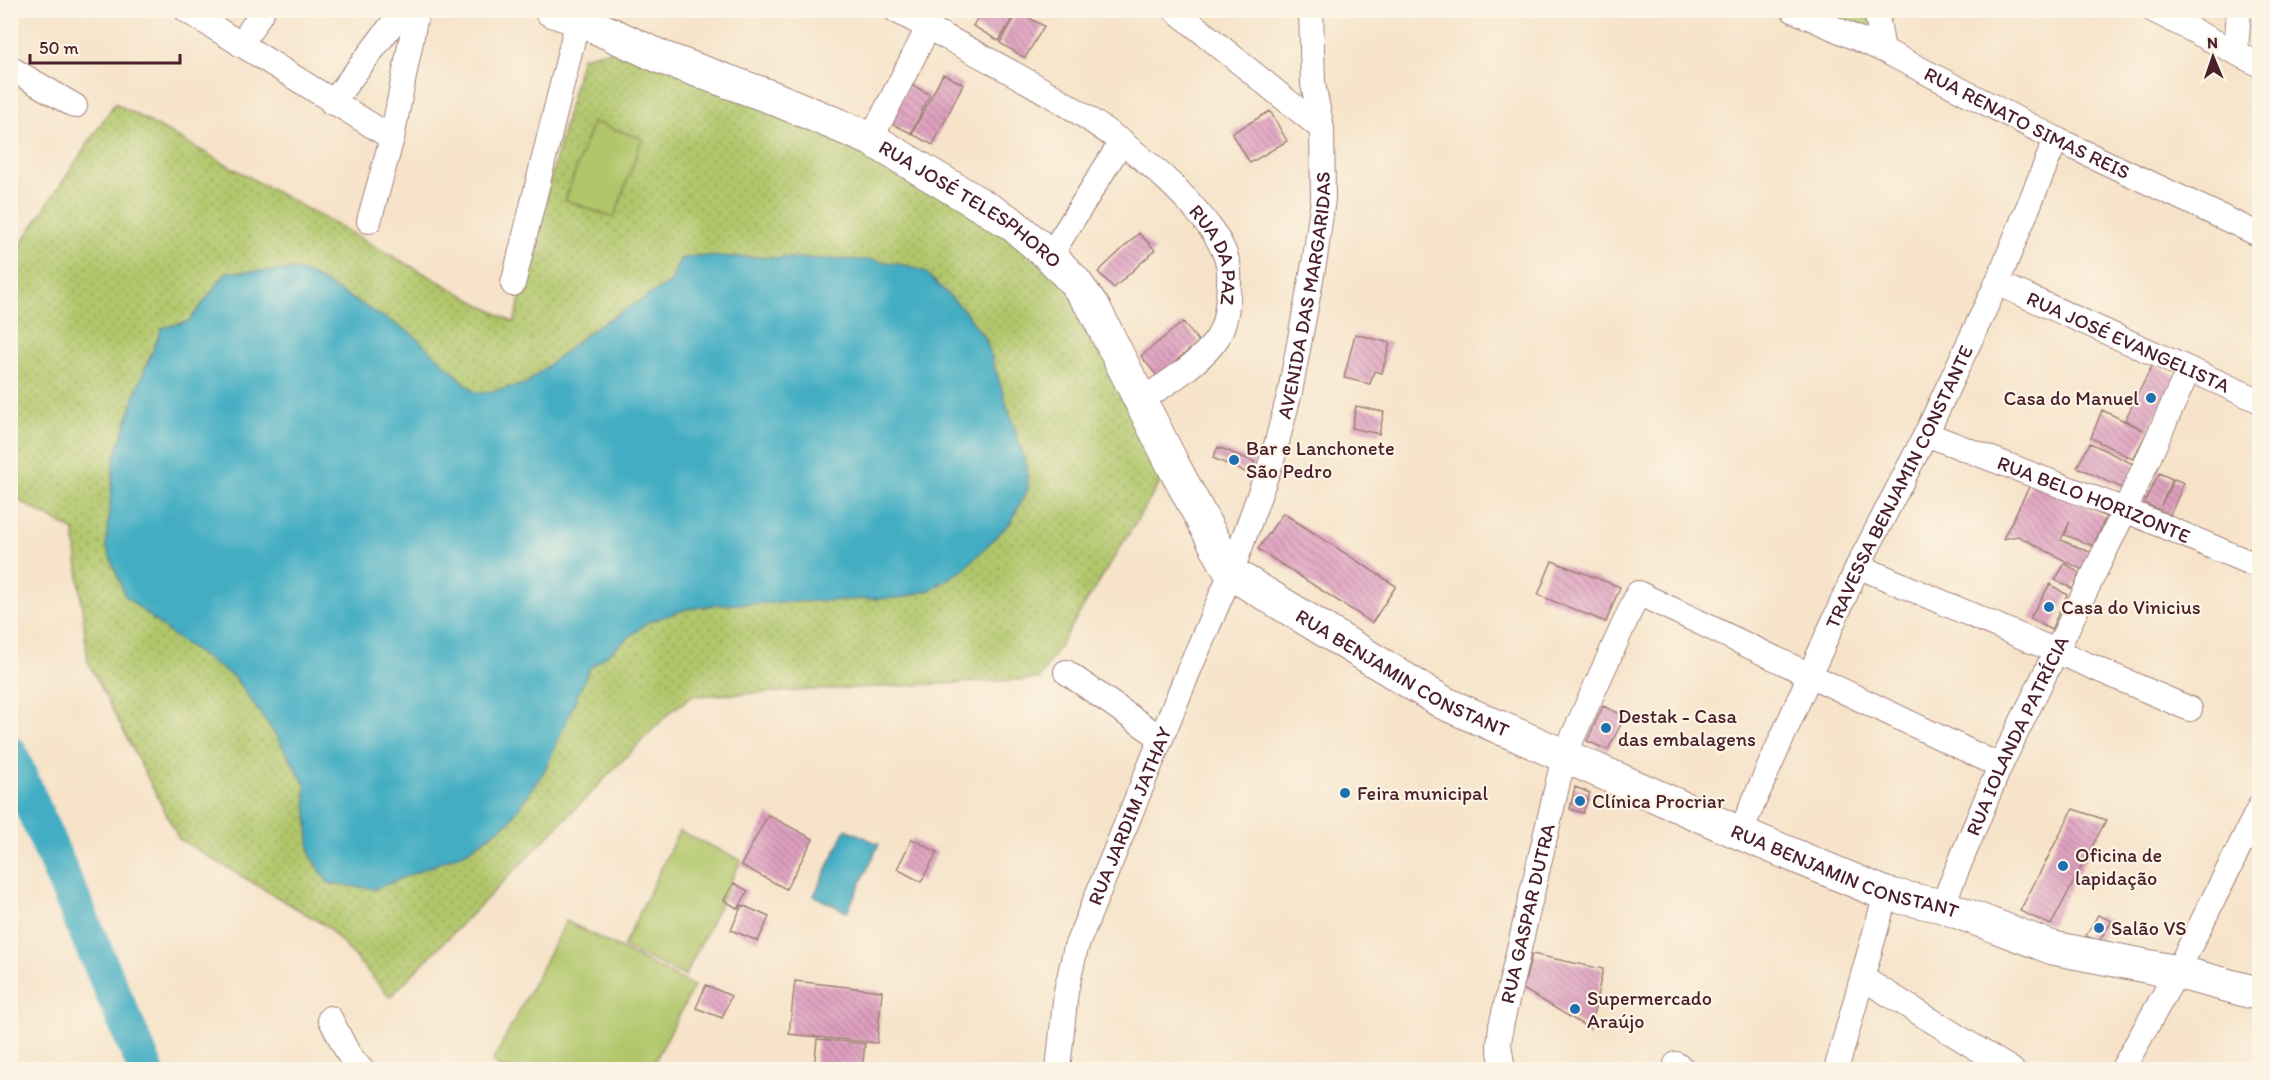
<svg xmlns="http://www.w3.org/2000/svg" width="2270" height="1080" font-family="Itim,sans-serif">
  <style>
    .park { fill: url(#park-dots); stroke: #7e724b; stroke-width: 1.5 }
    .pitch { fill: #b1c66b; stroke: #7e724b; stroke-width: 1.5 }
    .water { fill: #43adc3; stroke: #466677; stroke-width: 1.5 }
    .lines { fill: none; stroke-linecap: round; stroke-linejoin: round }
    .river { stroke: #43adc3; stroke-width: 36 }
    .building { fill: url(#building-back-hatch) }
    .street-casing { stroke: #a0817a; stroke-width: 26 }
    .secondary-casing { stroke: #a0817a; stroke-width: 35 }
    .street { stroke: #fff; stroke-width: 24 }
    .secondary { stroke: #fff; stroke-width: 33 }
    .poi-dot { fill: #1f6fb2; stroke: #fcf5e5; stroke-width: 2 }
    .labels { text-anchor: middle; stroke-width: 4.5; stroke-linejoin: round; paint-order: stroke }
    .street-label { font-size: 20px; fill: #4a1f2b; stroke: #fcf5e5 }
    .poi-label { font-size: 20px; fill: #4a1f2b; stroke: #fcf5e5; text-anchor: start }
  </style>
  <defs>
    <pattern id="park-dots" width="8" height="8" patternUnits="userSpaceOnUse" patternTransform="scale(1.5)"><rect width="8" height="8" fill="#b1c66b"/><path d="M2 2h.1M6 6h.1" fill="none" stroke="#92a058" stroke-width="1.8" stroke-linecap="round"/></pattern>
    <pattern id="building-back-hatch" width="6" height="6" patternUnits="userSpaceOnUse" patternTransform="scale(1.5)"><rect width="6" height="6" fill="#de9fbf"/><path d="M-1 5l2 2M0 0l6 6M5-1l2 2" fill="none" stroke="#b6819b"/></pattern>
  </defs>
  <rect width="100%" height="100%" fill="#fcf5e5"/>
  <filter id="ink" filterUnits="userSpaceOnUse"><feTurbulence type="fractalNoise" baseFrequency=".0167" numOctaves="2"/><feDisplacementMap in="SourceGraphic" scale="12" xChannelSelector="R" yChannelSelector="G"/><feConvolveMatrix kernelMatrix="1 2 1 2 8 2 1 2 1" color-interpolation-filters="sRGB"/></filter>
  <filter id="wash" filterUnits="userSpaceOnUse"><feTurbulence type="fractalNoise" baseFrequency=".008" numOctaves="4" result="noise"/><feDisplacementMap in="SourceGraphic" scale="24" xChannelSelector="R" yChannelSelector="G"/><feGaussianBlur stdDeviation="1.35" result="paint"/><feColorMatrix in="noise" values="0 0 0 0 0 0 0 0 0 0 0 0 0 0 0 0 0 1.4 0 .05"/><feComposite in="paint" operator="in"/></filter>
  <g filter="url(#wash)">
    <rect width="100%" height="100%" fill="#f6e3c9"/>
    <path class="park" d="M 1809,11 L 1895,11 L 1883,36 Z
      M 618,49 L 860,142 L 1013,231 L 1088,308 L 1168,470 L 1039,679 L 692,696 L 670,712 L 390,997 L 328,927 L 179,839 L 88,662 L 74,531 L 11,496 L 11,259 L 115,103 L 514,323 L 582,57 Z"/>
    <path class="pitch" d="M 593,122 L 642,139 L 614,218 L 565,200 Z
      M 679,831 L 741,860 L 685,976 L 623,947 Z
      M 566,921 L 694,986 L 651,1069 L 505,1070 L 492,1063 Z"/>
    <path class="water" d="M 695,256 L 873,260 L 909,266 L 925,272 L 964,310 L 986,340 L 1027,468 L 1028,488 L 1011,522 L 963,570 L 930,590 L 900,598 L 715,605 L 687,609 L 648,622 L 589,669 L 545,770 L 509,822 L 466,852 L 375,889 L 328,883 L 310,854 L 305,784 L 277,737 L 235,678 L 172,635 L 125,596 L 106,546 L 114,461 L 138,386 L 162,328 L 189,321 L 227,272 L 297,270 L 309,274 L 411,333 L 475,392 L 483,393 L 525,384 L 594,328 L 670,283 L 680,259 Z
      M 846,829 L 879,844 L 847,912 L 814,896 Z"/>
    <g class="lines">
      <path class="river" d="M 10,754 L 146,1070"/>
    </g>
    <g id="blocks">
      <path class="building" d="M 982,10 L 1017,10 L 999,41 L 973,26 Z
        M 1018,12 L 1044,26 L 1025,58 L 1000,43 Z
        M 943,74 L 963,84 L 933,145 L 912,134 Z
        M 909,84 L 930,94 L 911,133 L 890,123 Z
        M 1270,111 L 1287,141 L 1250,163 L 1232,133 Z
        M 1139,233 L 1155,250 L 1114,288 L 1098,272 Z
        M 1183,322 L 1199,342 L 1157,376 L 1141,356 Z
        M 1355,334 L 1390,343 L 1382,373 L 1374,371 L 1370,384 L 1344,378 Z
        M 2153,364 L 2176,376 L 2133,459 L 2091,438 L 2102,410 L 2143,430 L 2125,420 Z
        M 1356,406 L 1384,412 L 1379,434 L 1352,428 Z
        M 2090,443 L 2135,465 L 2124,489 L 2077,467 Z
        M 1218,447 L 1255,462 L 1250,474 L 1213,458 Z
        M 2159,473 L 2172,479 L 2161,506 L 2174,479 L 2184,483 L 2170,515 L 2144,503 Z
        M 2032,481 L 2106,517 L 2093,546 L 2065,535 L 2070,521 L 2061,540 L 2092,553 L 2084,571 L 2018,536 L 2003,539 Z
        M 1283,513 L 1396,586 L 1372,623 L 1258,549 Z
        M 1552,561 L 1620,587 L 1606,622 L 1538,595 Z
        M 2065,563 L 2079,573 L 2073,589 L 2055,580 Z
        M 2050,584 L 2067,595 L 2051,630 L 2030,618 Z
        M 1603,706 L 1625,716 L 1608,750 L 1587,741 Z
        M 1575,787 L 1590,793 L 1583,813 L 1570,809 Z
        M 2073,809 L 2106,820 L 2051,925 L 2020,911 Z
        M 768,815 L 813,839 L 786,889 L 741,865 Z
        M 912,839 L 937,852 L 921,882 L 897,869 Z
        M 734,883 L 748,891 L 738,909 L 724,900 Z
        M 742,905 L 769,917 L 758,941 L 731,930 Z
        M 2098,915 L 2112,921 L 2099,941 L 2086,936 Z
        M 1532,954 L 1603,969 L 1590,1029 L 1523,989 Z
        M 795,981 L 882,991 L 877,1043 L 789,1034 Z
        M 706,985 L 731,996 L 722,1018 L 696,1008 Z
        M 817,1039 L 865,1044 L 862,1070 L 814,1070 Z"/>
    </g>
  </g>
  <g filter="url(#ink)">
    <use href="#blocks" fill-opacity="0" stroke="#a0817a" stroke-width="1.5"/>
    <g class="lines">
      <defs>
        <g id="street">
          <path d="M 186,10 L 392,138"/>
          <path id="s1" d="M 895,10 C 997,65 1108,116 1188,201 C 1202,217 1219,236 1226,257 C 1231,270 1229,284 1228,298 C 1227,311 1225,325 1218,337 C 1203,361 1165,385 1141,400"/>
          <path d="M 1175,10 L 1322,129"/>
          <path id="s2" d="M 1793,10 L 1883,50 L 2056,139 L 2260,235"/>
          <path d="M 1876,10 L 1883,50"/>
          <path d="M 2153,10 L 2260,65"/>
          <path d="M 241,45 L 263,10"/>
          <path d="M 2236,52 L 2239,10"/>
          <path d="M 10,68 L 75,106"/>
          <path d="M 332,103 L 403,10"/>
          <path d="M 871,139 L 928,28"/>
          <path d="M 369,221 L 392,138 L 417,10"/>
          <path d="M 1050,256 L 1122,141"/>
          <path id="s3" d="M 1997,283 L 2260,401"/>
          <path d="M 513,284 L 578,19"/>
          <path id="s4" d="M 1926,434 L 2125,510 L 2260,567"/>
          <path d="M 1858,566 L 2190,709"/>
          <path d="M 1066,672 L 1161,738"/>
          <path id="s5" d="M 1740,833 L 1858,566 L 1926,434 L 1997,283 L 2056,139"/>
          <path id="s6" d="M 1942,906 L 2000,766 L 2125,510 L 2188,371"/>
          <path d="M 1864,979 L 2012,1070"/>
          <path d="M 330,1018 L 349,1055 L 362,1070"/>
          <path d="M 1676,1064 L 1684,1070"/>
          <path id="s7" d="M 1058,1070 L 1066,991 L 1076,947 L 1189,670 L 1231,573 L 1273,457 L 1290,392 L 1315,258 L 1323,199 L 1322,129 L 1313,84 L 1311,10"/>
          <path id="s8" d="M 1503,1070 L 1499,1045 L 1501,1026 L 1564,756 L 1638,593 L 2000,766"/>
          <path d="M 1836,1070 L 1886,894"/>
          <path d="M 2122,1070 L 2177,972 L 2260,806"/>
        </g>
        <g id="secondary">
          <path id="s9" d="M 551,10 L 578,19 L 663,58 L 771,97 L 871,139 L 1011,223 L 1050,256 L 1075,282 L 1095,310 L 1173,465 L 1231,573 L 1444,703 L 1740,833 L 1886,894 L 1942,906 L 2053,948 L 2177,972 L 2260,994"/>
        </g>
      </defs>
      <use href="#street" class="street-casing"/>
      <use href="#secondary" class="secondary-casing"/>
      <use href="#street" class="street"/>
      <use href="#secondary" class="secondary"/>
    </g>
  </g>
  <g class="poi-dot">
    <circle cx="2151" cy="398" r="6"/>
    <circle cx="1234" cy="460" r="6"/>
    <circle cx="2049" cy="607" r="6"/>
    <circle cx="1606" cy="728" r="6"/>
    <circle cx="1345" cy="793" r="6"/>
    <circle cx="1580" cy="801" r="6"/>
    <circle cx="2063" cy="866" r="6"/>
    <circle cx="2099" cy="928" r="6"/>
    <circle cx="1575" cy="1009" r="6"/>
  </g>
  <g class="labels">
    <g class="street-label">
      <text dy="7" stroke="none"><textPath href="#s2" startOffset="260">RUA RENATO SIMAS REIS</textPath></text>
      <text dy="7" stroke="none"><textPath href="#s9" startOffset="464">RUA JOSÉ TELESPHORO</textPath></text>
      <text dy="7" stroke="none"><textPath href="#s1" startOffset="414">RUA DA PAZ</textPath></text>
      <text dy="7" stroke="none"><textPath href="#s7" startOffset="818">AVENIDA DAS MARGARIDAS</textPath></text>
      <text dy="7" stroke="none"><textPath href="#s3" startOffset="144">RUA JOSÉ EVANGELISTA</textPath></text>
      <text dy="7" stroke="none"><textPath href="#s5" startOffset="381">TRAVESSA BENJAMIN CONSTANTE</textPath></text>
      <text dy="7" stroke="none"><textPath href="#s4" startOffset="180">RUA BELO HORIZONTE</textPath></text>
      <text dy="7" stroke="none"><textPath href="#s9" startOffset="1125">RUA BENJAMIN CONSTANT</textPath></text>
      <text dy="7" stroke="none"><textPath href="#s6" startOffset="186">RUA IOLANDA PATRÍCIA</textPath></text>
      <text dy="7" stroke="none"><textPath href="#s7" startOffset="266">RUA JARDIM JATHAY</textPath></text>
      <text dy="7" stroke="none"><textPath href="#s9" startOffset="1611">RUA BENJAMIN CONSTANT</textPath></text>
      <text dy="7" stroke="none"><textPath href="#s8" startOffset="160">RUA GASPAR DUTRA</textPath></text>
    </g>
    <g class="poi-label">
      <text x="2139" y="405" text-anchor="end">Casa do Manuel</text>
      <text x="1246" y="455">Bar e Lanchonete<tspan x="1246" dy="23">São Pedro</tspan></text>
      <text x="2061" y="614">Casa do Vinicius</text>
      <text x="1618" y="723">Destak - Casa<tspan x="1618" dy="23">das embalagens</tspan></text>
      <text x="1357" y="800">Feira municipal</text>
      <text x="1592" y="808">Clínica Procriar</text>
      <text x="2075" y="862">Oficina de<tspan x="2075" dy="23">lapidação</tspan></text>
      <text x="2111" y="935">Salão VS</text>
      <text x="1587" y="1005">Supermercado<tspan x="1587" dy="23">Araújo</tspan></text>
    </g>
  </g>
  <rect width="2270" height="1080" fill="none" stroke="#fcf5e5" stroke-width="36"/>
  <g transform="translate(2213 57) rotate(358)" stroke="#fcf5e5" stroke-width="4.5" paint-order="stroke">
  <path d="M0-4.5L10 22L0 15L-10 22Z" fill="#4a1f2b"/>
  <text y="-9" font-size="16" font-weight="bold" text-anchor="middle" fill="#4a1f2b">N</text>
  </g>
  <path d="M30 54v9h150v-9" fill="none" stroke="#4a1f2b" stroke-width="3"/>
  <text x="39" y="54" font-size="18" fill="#4a1f2b" stroke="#fcf5e5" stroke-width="4.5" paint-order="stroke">50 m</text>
</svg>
